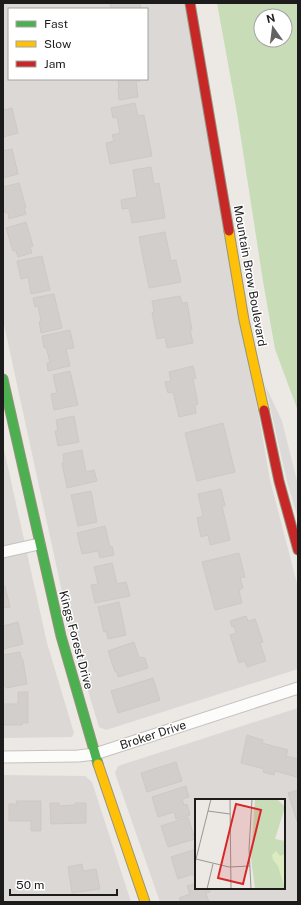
<svg xmlns="http://www.w3.org/2000/svg" width="301" height="905" font-family="'Public Sans',sans-serif">
  <style>
    .residential { fill: #dbd8d6; fill-rule: evenodd }
    .forest { fill: #c8dcb7; fill-rule: evenodd }
    .parking { fill: #dcdad8 }
    .building { fill: #d2cecb; stroke: #cfc9c5 }
    .lines { fill: none; stroke-linecap: round; stroke-linejoin: round }
    .street-casing { stroke: #c4c2c0; stroke-width: 13 }
    .fast-casing { stroke: #96947c; stroke-width: 11 }
    .slow-casing { stroke: #96947c; stroke-width: 11 }
    .jam-casing { stroke: #96947c; stroke-width: 11 }
    .street { stroke: #fcfcfb; stroke-width: 11 }
    .fast { stroke: #4caf50; stroke-width: 9 }
    .slow { stroke: #ffc107; stroke-width: 9 }
    .jam { stroke: #c62828; stroke-width: 9 }
    .labels { text-anchor: middle; stroke-width: 3; stroke-linejoin: round; paint-order: stroke }
    .street-label { font-size: 12px; fill: #1c1c1c; stroke: #fff }
    .inset-road { fill: none; stroke: #999694; stroke-width: 1 }
    .view { fill: #d62828; fill-opacity: 0.15; stroke: #d62828; stroke-width: 2 }
    .inset-edge { fill: none; stroke: #1c1c1c; stroke-width: 2 }
  </style>
  <rect width="100%" height="100%" fill="#ece8e4"/>
  <path class="residential" d="M 3,3 L 187,3 L 270,480 L 298,587 L 298,669 L 106,730 L 99,727 L 72,638 L 3,320 ZM 9,9 L 147,9 L 147,79 L 9,79 Z
    M 3,445 L 47,643 L 74,733 L 72,737 L 3,738 Z
    M 298,708 L 298,902 L 160,902 L 115,773 L 118,766 ZM 196,800 L 284,800 L 284,888 L 196,888 Z
    M 3,775 L 85,776 L 92,782 L 131,902 L 3,902 Z"/>
  <path class="forest" d="M 217,3 L 298,3 L 298,411 L 275,349 L 263,281 L 237,113 ZM 261,16 L 285,16 L 285,40 L 261,40 Z"/>
  <path class="parking" d="M 265,385 L 282,421 L 298,485 L 298,519 L 287,481 Z"/>
  <path class="building" d="M 110,3 L 140,3 L 141,9 L 111,9 Z
    M 118,79 L 139,79 L 140,81 L 136,81 L 138,97 L 119,100 L 118,88 L 119,88 Z
    M 135,103 L 138,116 L 144,115 L 152,156 L 110,164 L 106,143 L 114,141 L 112,135 L 120,133 L 117,117 L 113,118 L 111,108 Z
    M 12,108 L 18,133 L 3,137 L 3,110 Z
    M 12,149 L 18,174 L 3,178 L 3,151 Z
    M 151,167 L 154,184 L 159,183 L 165,218 L 132,223 L 129,208 L 122,209 L 121,200 L 137,197 L 133,170 Z
    M 19,183 L 26,208 L 24,208 L 26,214 L 9,219 L 8,213 L 5,213 L 3,206 L 3,187 Z
    M 26,222 L 33,246 L 30,247 L 32,253 L 18,257 L 16,251 L 13,251 L 6,228 Z
    M 165,232 L 171,261 L 176,260 L 181,282 L 149,288 L 139,237 Z
    M 42,256 L 50,290 L 31,294 L 28,277 L 21,279 L 17,261 Z
    M 54,294 L 62,328 L 41,333 L 39,322 L 41,321 L 38,306 L 35,307 L 33,298 Z
    M 180,296 L 182,303 L 187,302 L 192,330 L 190,330 L 193,343 L 167,348 L 165,337 L 157,339 L 152,313 L 154,312 L 152,301 Z
    M 70,330 L 74,348 L 66,349 L 70,366 L 48,371 L 47,363 L 50,362 L 46,347 L 44,348 L 42,336 Z
    M 193,366 L 196,378 L 193,379 L 198,404 L 195,405 L 196,413 L 179,417 L 173,392 L 168,393 L 165,382 L 171,381 L 169,372 Z
    M 70,371 L 78,405 L 54,410 L 51,394 L 57,393 L 53,375 Z
    M 74,416 L 79,442 L 58,446 L 55,431 L 58,431 L 56,420 Z
    M 223,423 L 235,472 L 197,481 L 185,433 Z
    M 82,450 L 86,472 L 94,470 L 97,481 L 67,488 L 62,463 L 64,462 L 63,454 Z
    M 221,489 L 225,506 L 222,506 L 230,540 L 210,545 L 208,535 L 201,537 L 197,518 L 203,516 L 198,494 Z
    M 91,491 L 97,522 L 78,526 L 71,495 Z
    M 105,526 L 110,547 L 112,546 L 114,555 L 100,558 L 98,551 L 82,554 L 77,533 Z
    M 239,553 L 245,577 L 240,578 L 243,588 L 239,590 L 242,603 L 215,610 L 202,562 Z
    M 112,563 L 117,584 L 126,582 L 130,596 L 95,603 L 91,585 L 98,584 L 94,567 Z
    M 3,586 L 5,586 L 10,607 L 3,608 Z
    M 119,602 L 126,635 L 108,639 L 106,631 L 104,632 L 98,607 Z
    M 246,616 L 248,621 L 255,619 L 263,642 L 260,643 L 266,661 L 247,667 L 245,661 L 239,663 L 230,635 L 236,633 L 234,626 L 232,627 L 230,621 Z
    M 18,622 L 23,644 L 3,649 L 3,625 L 3,626 Z
    M 134,642 L 139,657 L 145,658 L 148,668 L 118,677 L 117,672 L 115,672 L 108,651 Z
    M 20,652 L 22,660 L 23,660 L 27,684 L 6,688 L 6,686 L 3,686 L 3,655 Z
    M 153,678 L 160,700 L 118,713 L 111,691 Z
    M 18,692 L 28,692 L 28,723 L 22,723 L 22,725 L 3,725 L 3,704 L 18,704 Z
    M 247,735 L 263,740 L 262,743 L 288,750 L 286,756 L 298,759 L 297,777 L 275,771 L 274,775 L 263,772 L 264,769 L 241,763 Z
    M 176,762 L 182,781 L 147,792 L 141,773 Z
    M 186,786 L 189,797 L 182,799 L 184,805 L 187,804 L 190,815 L 176,819 L 174,812 L 158,817 L 152,797 Z
    M 298,790 L 298,824 L 288,793 Z
    M 16,801 L 41,801 L 41,831 L 31,831 L 31,821 L 9,821 L 9,804 L 17,804 Z
    M 50,803 L 59,803 L 59,806 L 75,805 L 75,803 L 86,803 L 86,823 L 51,824 Z
    M 188,817 L 195,839 L 168,847 L 161,826 Z
    M 196,849 L 196,880 L 193,874 L 178,879 L 171,857 Z
    M 82,864 L 83,871 L 96,869 L 100,889 L 72,893 L 68,867 Z
    M 196,883 L 196,888 L 209,888 L 210,892 L 206,893 L 209,902 L 181,902 L 179,898 L 190,894 L 187,886 Z"/>
  <g class="lines">
    <defs>
      <path id="street" d="M 3,552 L 39,544
        M 3,757 L 78,756 L 95,754 L 298,688"/>
      <path id="fast" d="M 3,379 L 61,636 L 98,764"/>
      <path id="slow" d="M 229,231 L 244,320 L 264,410
        M 98,764 L 145,902"/>
      <path id="jam" d="M 190,3 L 229,231
        M 264,410 L 279,481 L 298,550"/>
    </defs>
    <use href="#street" class="street-casing"/>
    <use href="#fast" class="fast-casing"/>
    <use href="#slow" class="slow-casing"/>
    <use href="#jam" class="jam-casing"/>
    <use href="#street" class="street"/>
    <use href="#fast" class="fast"/>
    <use href="#slow" class="slow"/>
    <use href="#jam" class="jam"/>
  </g>
  <g class="labels">
    <g class="street-label">
      <text transform="translate(250 276) rotate(80)" y="4">Mountain Brow Boulevard</text>
      <text transform="translate(76 640) rotate(75)" y="4">Kings Forest Drive</text>
      <text transform="translate(153 735) rotate(-18)" y="4">Broker Drive</text>
    </g>
  </g>
  <g transform="translate(195 799)">
    <rect width="90" height="90" fill="#ece8e4"/>
    <path d="M 82,51 L 90,54 L 90,90 L 78,76 L 77,53 Z" fill="#dcebc0"/>
    <path d="M 60,0 L 82,0 L 90,8 L 80,40 L 90,42 L 90,55 L 85,57 L 81,52 L 77,56 L 78,61 L 83,67 L 90,90 L 60,90 L 56,59 Z" fill="#c8dcb7"/>
    <path class="inset-road" d="M 35,0 L 36,90M 13,12 L 35,15M 1,60 L 34,68 L 55,67M 0,64 L 16,0M 12,90 L 18,65M 56,90 L 54,50 L 57,0"/>
    <path class="view" d="M 41,5 L 66,11 L 48,85 L 23,79 Z"/>
    <rect width="90" height="90" class="inset-edge"/>
  </g>
  <rect width="301" height="905" fill="none" stroke="#1c1c1c" stroke-width="8"/>
  <rect x="8" y="8" width="140" height="72" fill="#ffffff" stroke="#a4a4a4"/>
  <rect x="16" y="21" width="20" height="6" fill="#4caf50" stroke="#a4a4a4"/>
  <text x="44" y="28" font-size="12" fill="#1c1c1c">Fast</text>
  <rect x="16" y="41" width="20" height="6" fill="#ffc107" stroke="#a4a4a4"/>
  <text x="44" y="48" font-size="12" fill="#1c1c1c">Slow</text>
  <rect x="16" y="61" width="20" height="6" fill="#c62828" stroke="#a4a4a4"/>
  <text x="44" y="68" font-size="12" fill="#1c1c1c">Jam</text>
  <g transform="translate(273 28) rotate(346)"><circle r="19" fill="#ffffff" stroke="#a4a4a4"/>
  <path d="M0-3L7 15L0 10L-7 15Z" fill="#656362"/>
  <text y="-6" font-size="11" font-weight="bold" text-anchor="middle" fill="#1c1c1c">N</text>
  </g>
  <path d="M10 889v6h107v-6" fill="none" stroke="#1c1c1c" stroke-width="2"/>
  <text x="16" y="889" font-size="12" fill="#1c1c1c" stroke="#ffffff" stroke-width="3" paint-order="stroke">50 m</text>
</svg>
